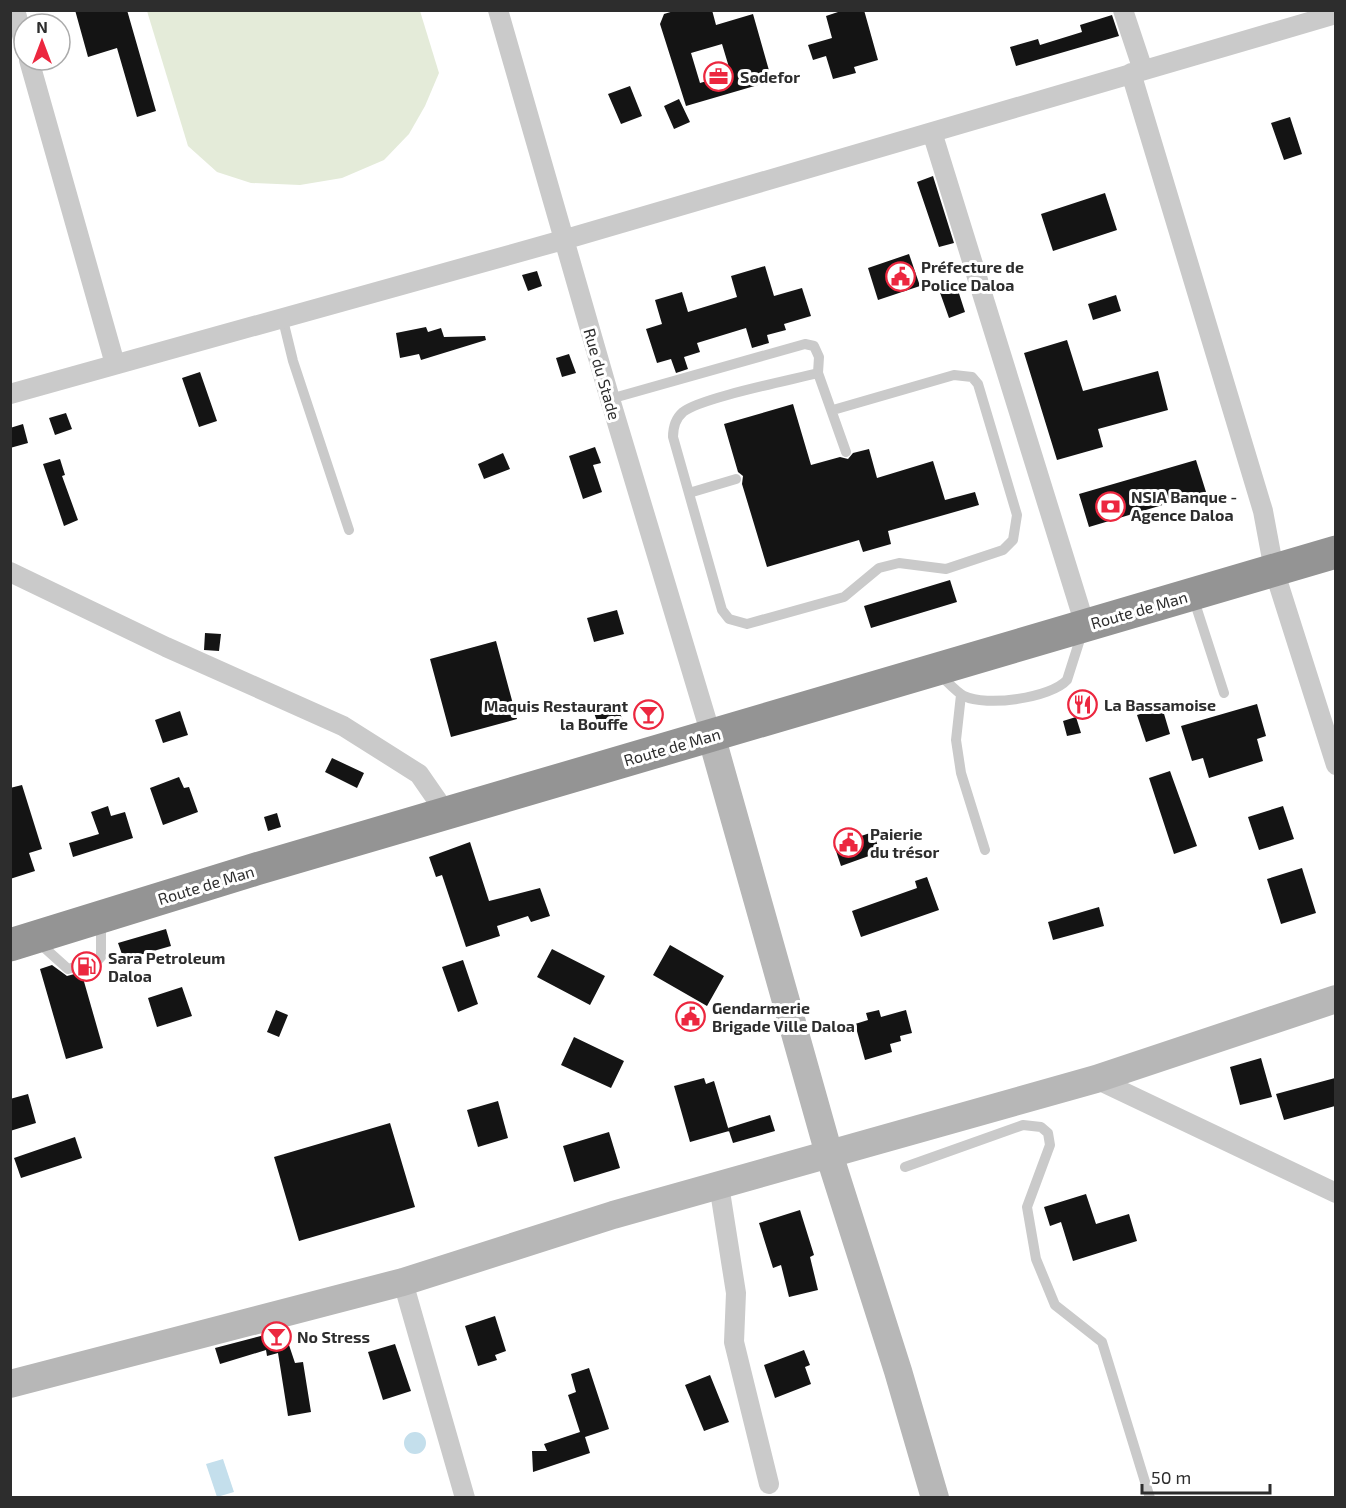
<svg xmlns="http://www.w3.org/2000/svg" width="1346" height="1508" font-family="'Exo 2',sans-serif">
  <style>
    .green { fill: #e4ebd9 }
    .water { fill: #c4dfec }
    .building { fill: #141414; fill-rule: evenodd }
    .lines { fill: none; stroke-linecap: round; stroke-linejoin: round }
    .lane { stroke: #cacaca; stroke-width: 10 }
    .street { stroke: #cacaca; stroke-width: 20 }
    .secondary { stroke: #b7b7b7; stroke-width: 28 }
    .highway { stroke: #949494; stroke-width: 33 }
    .labels { text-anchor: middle; stroke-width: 6; stroke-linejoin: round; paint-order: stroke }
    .poi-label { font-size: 16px; font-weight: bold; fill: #2d2d2d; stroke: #fff; text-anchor: start }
    .street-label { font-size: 16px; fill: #2d2d2d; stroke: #fff }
  </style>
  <rect width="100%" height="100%" fill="#fff"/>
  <path class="green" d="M 147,11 L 420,11 L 439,73 L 425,106 L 409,134 L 384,160 L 342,178 L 300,185 L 251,183 L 217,172 L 188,146 Z"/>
  <path class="water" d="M404 1443a11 11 0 1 1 22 0a11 11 0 1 1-22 0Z
    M 223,1459 L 234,1492 L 217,1497 L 206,1464 Z"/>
  <path class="building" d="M 75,10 L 127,10 L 156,111 L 137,117 L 117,48 L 88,57 Z
    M 677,10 L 712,10 L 716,25 L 753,14 L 772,81 L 686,106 L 660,24 L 664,14 ZM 722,44 L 731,74 L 700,83 L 691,53 Z
    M 844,10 L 864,10 L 878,60 L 854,67 L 856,73 L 833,79 L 826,56 L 813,60 L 808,45 L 832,38 L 826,16 Z
    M 1112,15 L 1119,36 L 1016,66 L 1010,47 L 1038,39 L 1040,45 L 1082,32 L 1080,25 Z
    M 630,86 L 642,116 L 621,124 L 608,94 Z
    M 679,99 L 690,122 L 674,129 L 664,106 Z
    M 1290,117 L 1302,154 L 1284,160 L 1271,123 Z
    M 933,176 L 954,243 L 939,247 L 917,182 Z
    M 1105,193 L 1117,230 L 1053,251 L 1041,214 Z
    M 909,254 L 920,286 L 878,300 L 868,268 Z
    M 765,266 L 774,296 L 802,288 L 811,316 L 784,324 L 786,330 L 767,335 L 769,343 L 752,348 L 746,328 L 697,343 L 700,352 L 684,357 L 688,369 L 676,373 L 671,359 L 657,363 L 646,329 L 662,324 L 655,300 L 682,292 L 688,312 L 737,297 L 731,276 Z
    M 537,271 L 542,286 L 528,291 L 522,275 Z
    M 955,281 L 965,312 L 949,318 L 938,287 Z
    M 1116,295 L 1121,311 L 1093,320 L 1088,304 Z
    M 426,327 L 428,332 L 441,328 L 444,337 L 485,336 L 486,340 L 421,360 L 419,354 L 400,358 L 396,333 Z
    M 1067,340 L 1083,391 L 1158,371 L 1168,410 L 1098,429 L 1103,447 L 1057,460 L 1024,353 Z
    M 569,354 L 576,373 L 562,377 L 556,358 Z
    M 200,372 L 217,421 L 199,427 L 182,378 Z
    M 793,404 L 811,465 L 840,457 L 848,459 L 853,453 L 869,449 L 877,478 L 933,461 L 945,500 L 975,492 L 979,505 L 888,531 L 891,544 L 863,552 L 859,540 L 767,567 L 742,484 L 743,476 L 738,472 L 724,424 Z
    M 66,413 L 72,429 L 55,435 L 49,418 Z
    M 23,424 L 28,443 L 10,448 L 10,428 Z
    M 595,447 L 601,463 L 593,465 L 602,492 L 583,499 L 569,456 Z
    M 503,453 L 510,469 L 484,479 L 478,464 Z
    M 60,459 L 65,475 L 62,476 L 78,520 L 64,526 L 43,464 Z
    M 1196,460 L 1206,492 L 1089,527 L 1079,494 Z
    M 950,580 L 957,602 L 871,628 L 864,606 Z
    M 617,610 L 624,634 L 594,642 L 587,618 Z
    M 205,633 L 221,634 L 219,651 L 204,650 Z
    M 496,641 L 517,719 L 451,737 L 430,659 Z
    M 1257,704 L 1266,736 L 1257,739 L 1263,761 L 1209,778 L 1203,758 L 1192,761 L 1181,726 Z
    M 617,705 L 623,721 L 600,729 L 594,713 Z
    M 1162,707 L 1170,734 L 1146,742 L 1137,715 Z
    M 180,711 L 188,735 L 163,743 L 155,720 Z
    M 1076,717 L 1081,733 L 1067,736 L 1063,721 Z
    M 332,758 L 364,773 L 357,788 L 325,772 Z
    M 1170,771 L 1197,846 L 1174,854 L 1149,778 Z
    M 179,777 L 184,788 L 189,787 L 198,812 L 163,825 L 150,788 Z
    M 22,785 L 42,849 L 29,853 L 35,871 L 10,879 L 10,788 Z
    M 108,806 L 111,816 L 125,812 L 133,838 L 73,857 L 69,843 L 99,834 L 91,812 Z
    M 1283,806 L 1294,839 L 1259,850 L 1248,817 Z
    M 277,813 L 281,827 L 268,831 L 264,817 Z
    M 873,832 L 880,852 L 841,866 L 834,845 Z
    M 470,842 L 489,901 L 540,888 L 550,916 L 531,922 L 528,916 L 497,926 L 500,936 L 466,947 L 442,875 L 436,877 L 429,857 Z
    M 1302,868 L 1316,913 L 1281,924 L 1267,879 Z
    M 927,877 L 939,910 L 861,937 L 852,911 L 917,888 L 915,881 Z
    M 1099,907 L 1104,926 L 1053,940 L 1048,922 Z
    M 166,929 L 171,946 L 136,956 L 137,960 L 124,960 L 118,943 Z
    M 670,945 L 724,976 L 707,1006 L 653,975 Z
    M 552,949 L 605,976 L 590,1005 L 537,977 Z
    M 463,960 L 478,1004 L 458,1012 L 442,967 Z
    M 52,965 L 67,976 L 97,968 L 98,973 L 83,978 L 103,1048 L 66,1059 L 40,969 Z
    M 182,987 L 192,1016 L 157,1027 L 148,998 Z
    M 276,1010 L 288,1015 L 279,1037 L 267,1032 Z
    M 879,1010 L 881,1017 L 906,1010 L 912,1033 L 900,1036 L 901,1041 L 890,1044 L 892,1052 L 865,1060 L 855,1024 L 868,1020 L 866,1013 Z
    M 574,1037 L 624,1061 L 611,1088 L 561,1065 Z
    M 1261,1058 L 1272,1097 L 1240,1105 L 1230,1067 Z
    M 704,1078 L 706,1084 L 714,1081 L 729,1131 L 690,1142 L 674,1086 Z
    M 1335,1078 L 1335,1106 L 1284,1120 L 1276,1094 Z
    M 28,1094 L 36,1123 L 10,1131 L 10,1099 Z
    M 498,1101 L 508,1138 L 478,1147 L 467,1110 Z
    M 770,1115 L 775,1131 L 733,1143 L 728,1128 Z
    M 390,1123 L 415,1207 L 299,1241 L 274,1157 Z
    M 609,1132 L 620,1168 L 574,1182 L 563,1146 Z
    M 75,1137 L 82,1158 L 21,1178 L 14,1158 Z
    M 1086,1194 L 1096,1224 L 1129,1214 L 1137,1241 L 1073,1261 L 1061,1222 L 1050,1226 L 1044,1207 Z
    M 800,1210 L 814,1255 L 810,1257 L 818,1290 L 789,1297 L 781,1265 L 773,1268 L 759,1223 Z
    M 495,1316 L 506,1351 L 495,1355 L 497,1360 L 478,1366 L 465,1326 Z
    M 284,1330 L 295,1363 L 303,1362 L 311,1412 L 288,1416 L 278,1353 L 267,1356 L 266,1350 L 220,1364 L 215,1348 Z
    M 395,1344 L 411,1391 L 383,1400 L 368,1352 Z
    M 804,1350 L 810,1365 L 805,1367 L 811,1384 L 775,1398 L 764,1365 Z
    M 589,1368 L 609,1429 L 585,1437 L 590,1453 L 533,1472 L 532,1451 L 547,1451 L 544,1444 L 580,1432 L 568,1395 L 576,1392 L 571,1374 Z
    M 710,1375 L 729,1422 L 704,1431 L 685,1385 Z"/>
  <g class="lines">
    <path class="lane" d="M 282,316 L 293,361 L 349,530
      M 818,373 C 791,380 700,398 683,412 C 675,419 673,427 673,437 L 722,610 L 729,619 L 747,624 L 844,597 L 879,568 L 899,563 L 946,569 L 1003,550 L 1013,540 L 1017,515 L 978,384 L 972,377 L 954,375 L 833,410
      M 610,399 L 805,344 L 814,346 L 819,357 L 818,373 L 846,452
      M 689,493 L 736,479
      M 1193,597 L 1224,693
      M 939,674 C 947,681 955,691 964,696 C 986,707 1051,698 1067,680 L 1082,633
      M 961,695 L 956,740 L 961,773 L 985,850
      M 38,942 L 68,969 L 98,960 L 101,957 L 101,920
      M 905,1167 L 1023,1125 L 1041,1127 L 1048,1133 L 1050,1145 L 1027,1207 L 1036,1259 L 1055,1305 L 1102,1342 L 1150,1498"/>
    <path class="street" d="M 15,10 L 24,42
      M 498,10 L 610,399 L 711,735
      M 1123,10 L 1143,70
      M 29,60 L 115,364
      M 1131,73 L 1263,511 L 1274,570 L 1336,765
      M 932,132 L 1085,625
      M 10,394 L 563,240 L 1336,14
      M 10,572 L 166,647 L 343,726 L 419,774 L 446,813
      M 1096,1079 L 1336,1193
      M 719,1185 L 736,1293 L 734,1342 L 769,1484
      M 403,1282 L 465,1498"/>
    <path class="secondary" d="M 711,735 L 829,1154 L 898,1371 L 935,1498
      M 10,1384 L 403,1282 L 613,1215 L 1096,1079 L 1336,999"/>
    <path class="highway" d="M 10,945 L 256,869 L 1336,552"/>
  </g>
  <defs>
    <symbol id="office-ring" viewBox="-11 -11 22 22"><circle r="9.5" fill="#fff" stroke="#ec273f" stroke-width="1.5"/><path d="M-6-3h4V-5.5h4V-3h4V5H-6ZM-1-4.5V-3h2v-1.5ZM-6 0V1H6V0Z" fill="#ec273f"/></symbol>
    <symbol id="civic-ring" viewBox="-11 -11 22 22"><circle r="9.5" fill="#fff" stroke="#ec273f" stroke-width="1.5"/><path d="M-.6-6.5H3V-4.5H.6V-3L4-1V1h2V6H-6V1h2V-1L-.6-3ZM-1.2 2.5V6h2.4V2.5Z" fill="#ec273f"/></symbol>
    <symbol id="bank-ring" viewBox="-11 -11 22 22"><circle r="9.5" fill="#fff" stroke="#ec273f" stroke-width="1.5"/><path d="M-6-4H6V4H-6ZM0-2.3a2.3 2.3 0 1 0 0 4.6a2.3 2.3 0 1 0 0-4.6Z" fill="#ec273f"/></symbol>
    <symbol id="restaurant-ring" viewBox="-11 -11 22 22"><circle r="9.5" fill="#fff" stroke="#ec273f" stroke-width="1.5"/><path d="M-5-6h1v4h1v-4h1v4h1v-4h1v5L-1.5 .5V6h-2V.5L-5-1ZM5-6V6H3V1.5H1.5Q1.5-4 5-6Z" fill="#ec273f"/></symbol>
    <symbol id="bar-ring" viewBox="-11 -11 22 22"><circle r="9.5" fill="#fff" stroke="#ec273f" stroke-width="1.5"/><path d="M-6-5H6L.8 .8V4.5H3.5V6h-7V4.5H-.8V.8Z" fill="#ec273f"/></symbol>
    <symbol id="fuel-ring" viewBox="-11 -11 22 22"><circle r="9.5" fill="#fff" stroke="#ec273f" stroke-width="1.5"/><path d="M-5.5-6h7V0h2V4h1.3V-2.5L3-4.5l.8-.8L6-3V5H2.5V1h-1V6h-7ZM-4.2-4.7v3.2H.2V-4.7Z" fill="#ec273f"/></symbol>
  </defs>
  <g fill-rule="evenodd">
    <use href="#office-ring" x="702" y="60" width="33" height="33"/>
    <use href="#civic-ring" x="884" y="260" width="33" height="33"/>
    <use href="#bank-ring" x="1094" y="490" width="33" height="33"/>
    <use href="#restaurant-ring" x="1066" y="688" width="33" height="33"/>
    <use href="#bar-ring" x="632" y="698" width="33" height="33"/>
    <use href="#civic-ring" x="832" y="826" width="33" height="33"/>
    <use href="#fuel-ring" x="70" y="950" width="33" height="33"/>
    <use href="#civic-ring" x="674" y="1000" width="33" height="33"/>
    <use href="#bar-ring" x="260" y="1320" width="33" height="33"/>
  </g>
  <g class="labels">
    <g class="poi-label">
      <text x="740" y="83">Sodefor</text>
      <text x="921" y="273">Préfecture de<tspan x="921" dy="18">Police Daloa</tspan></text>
      <text x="1131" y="503">NSIA Banque -<tspan x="1131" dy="18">Agence Daloa</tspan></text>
      <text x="1104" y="711">La Bassamoise</text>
      <text x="628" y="712" text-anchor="end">Maquis Restaurant<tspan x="628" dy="18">la Bouffe</tspan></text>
      <text x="870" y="840">Paierie<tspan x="870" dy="18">du trésor</tspan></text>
      <text x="108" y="964">Sara Petroleum<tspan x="108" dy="18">Daloa</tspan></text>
      <text x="712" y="1014">Gendarmerie<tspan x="712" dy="18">Brigade Ville Daloa</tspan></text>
      <text x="297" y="1343">No Stress</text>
    </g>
    <g class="street-label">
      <text transform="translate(602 374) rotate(74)" y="6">Rue du Stade</text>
      <text transform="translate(1139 610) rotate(-16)" y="6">Route de Man</text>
      <text transform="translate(672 747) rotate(-16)" y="6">Route de Man</text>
      <text transform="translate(206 885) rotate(-17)" y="6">Route de Man</text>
    </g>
  </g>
  <rect width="1346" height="1508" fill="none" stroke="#2d2d2d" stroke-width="24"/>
  <g transform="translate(42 42)"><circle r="28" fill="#ffffff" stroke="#ababab" stroke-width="1.5"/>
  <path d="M0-4.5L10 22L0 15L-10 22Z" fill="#ec273f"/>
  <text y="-9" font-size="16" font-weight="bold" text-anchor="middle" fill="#2d2d2d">N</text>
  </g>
  <path d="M1142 1484v9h128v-9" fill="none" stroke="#2d2d2d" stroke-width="3"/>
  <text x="1151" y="1484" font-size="18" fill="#2d2d2d" stroke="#ffffff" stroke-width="4.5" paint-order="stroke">50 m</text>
</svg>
